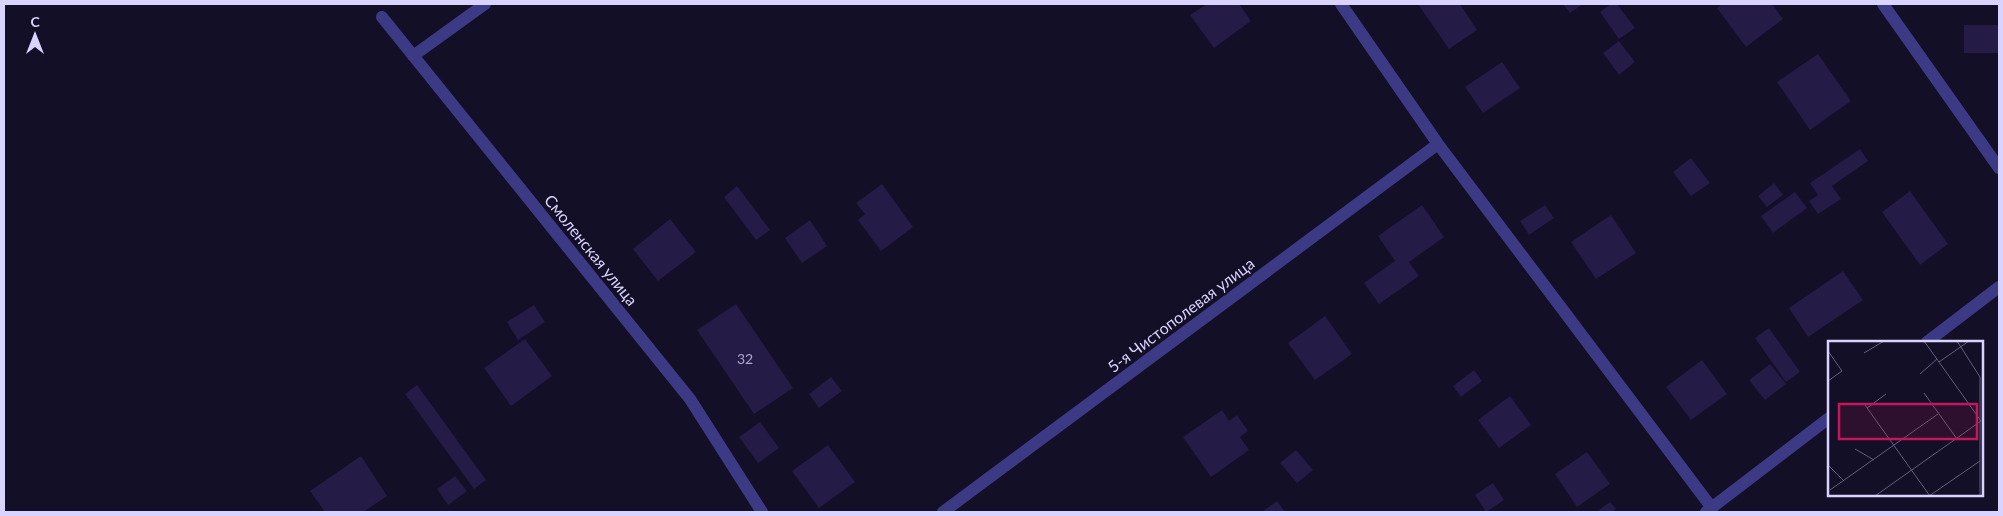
<svg xmlns="http://www.w3.org/2000/svg" width="2003" height="516" font-family="Lato,sans-serif">
  <style>
    .building { fill: #241b47 }
    .lines { fill: none; stroke-linecap: round; stroke-linejoin: round }
    .minor { stroke: #3d3a85; stroke-width: 12 }
    .labels { text-anchor: middle; stroke-width: 4.5; stroke-linejoin: round; paint-order: stroke }
    .number-label { font-size: 14px; fill: #aca6d1 }
    .street-label { font-size: 16px; fill: #d9d4ff; stroke: #130f26 }
    .inset-road { fill: none; stroke: #625e7d; stroke-width: 1 }
    .view { fill: #c2185b; fill-opacity: 0.15; stroke: #c2185b; stroke-width: 2.5 }
    .inset-edge { fill: none; stroke: #d9d4ff; stroke-width: 2.5 }
  </style>
  <rect width="100%" height="100%" fill="#130f26"/>
  <path class="building" d="M 1207,4 L 1239,4 L 1251,21 L 1214,48 L 1190,15 Z
    M 1418,4 L 1460,4 L 1477,30 L 1449,49 Z
    M 1563,4 L 1583,4 L 1570,13 Z
    M 1611,4 L 1617,4 L 1635,28 L 1619,39 L 1600,12 Z
    M 1722,4 L 1772,4 L 1783,19 L 1746,47 L 1717,8 Z
    M 1964,25 L 1999,25 L 1999,53 L 1964,53 Z
    M 1619,41 L 1635,62 L 1619,75 L 1603,53 Z
    M 1818,54 L 1851,101 L 1810,130 L 1777,82 Z
    M 1502,62 L 1520,88 L 1483,113 L 1465,87 Z
    M 1860,149 L 1868,161 L 1832,186 L 1841,199 L 1818,214 L 1809,201 L 1818,195 L 1810,183 Z
    M 1691,158 L 1710,183 L 1691,196 L 1673,172 Z
    M 1774,183 L 1783,195 L 1767,207 L 1758,196 Z
    M 882,184 L 913,227 L 881,251 L 858,220 L 865,214 L 856,203 Z
    M 737,186 L 770,230 L 756,240 L 724,197 Z
    M 1910,191 L 1948,244 L 1920,265 L 1882,212 Z
    M 1795,192 L 1807,208 L 1773,233 L 1761,216 Z
    M 1422,205 L 1444,237 L 1409,262 L 1419,276 L 1379,304 L 1364,283 L 1395,261 L 1378,236 Z
    M 1545,205 L 1554,218 L 1529,235 L 1520,221 Z
    M 1611,215 L 1636,253 L 1596,279 L 1571,242 Z
    M 670,219 L 696,252 L 658,281 L 633,249 Z
    M 810,220 L 827,246 L 802,263 L 785,238 Z
    M 1843,271 L 1863,300 L 1808,337 L 1789,308 Z
    M 736,304 L 793,388 L 754,414 L 697,330 Z
    M 534,305 L 545,322 L 518,340 L 507,322 Z
    M 1325,316 L 1352,354 L 1315,380 L 1288,343 Z
    M 1769,328 L 1800,372 L 1786,382 L 1755,338 Z
    M 525,339 L 552,376 L 511,406 L 484,368 Z
    M 1702,360 L 1727,394 L 1691,420 L 1666,387 Z
    M 1770,364 L 1786,384 L 1765,400 L 1749,380 Z
    M 1474,370 L 1482,381 L 1461,397 L 1453,386 Z
    M 831,377 L 842,391 L 819,408 L 809,394 Z
    M 417,385 L 486,480 L 474,489 L 405,394 Z
    M 1510,396 L 1531,425 L 1499,448 L 1478,420 Z
    M 1222,410 L 1229,421 L 1237,415 L 1248,431 L 1240,437 L 1249,450 L 1211,477 L 1183,437 Z
    M 760,422 L 779,448 L 758,463 L 739,437 Z
    M 828,445 L 855,482 L 819,508 L 792,471 Z
    M 1296,450 L 1313,470 L 1297,483 L 1280,463 Z
    M 1587,452 L 1610,484 L 1577,507 L 1555,474 Z
    M 361,456 L 387,496 L 363,512 L 325,512 L 310,491 Z
    M 455,476 L 467,491 L 448,505 L 437,489 Z
    M 1493,483 L 1504,500 L 1486,512 L 1475,495 Z
    M 1277,501 L 1285,512 L 1262,512 Z
    M 1610,502 L 1616,509 L 1612,512 L 1601,512 L 1599,510 Z"/>
  <g class="lines">
    <path class="minor" d="M 1341,4 L 1438,144 L 1712,508
      M 1883,4 L 1999,168
      M 382,17 L 690,399 L 762,512
      M 413,56 L 485,4
      M 1927,342 L 1999,287
      M 943,512 L 1438,144
      M 1706,512 L 1829,418"/>
  </g>
  <g class="labels">
    <g class="number-label">
      <text x="745" y="364">32</text>
    </g>
    <g class="street-label">
      <text transform="translate(591 250) rotate(51)" y="6">Смоленская улица</text>
      <text transform="translate(1181 315) rotate(-37)" y="6">5-я Чистополевая улица</text>
    </g>
  </g>
  <g transform="translate(1828 341)">
    <rect width="155" height="155" fill="#130f26"/>
    <path class="inset-road" d="M 96,0 L 153,80M 129,0 L 152,36 L 152,155M 0,10 L 14,30 L 0,40M 36,12 L 56,0M 111,21 L 141,0M 92,33 L 109,18M 96,52 L 129,98M 37,64 L 102,155M 39,67 L 58,53M 27,108 L 46,119M 0,124 L 16,140M 2,149 L 110,73M 47,155 L 153,80M 101,155 L 152,120"/>
    <path class="view" d="M 11,63 L 149,63 L 149,98 L 11,98 Z"/>
    <rect width="155" height="155" class="inset-edge"/>
  </g>
  <rect width="2003" height="516" fill="none" stroke="#d9d4ff" stroke-width="10"/>
  <g transform="translate(35 35)" stroke="#130f26" stroke-width="4" paint-order="stroke">
  <path d="M0-4L9 19L0 12L-9 19Z" fill="#d9d4ff"/>
  <text y="-8" font-size="14" font-weight="bold" text-anchor="middle" fill="#d9d4ff">С</text>
  </g>
</svg>
